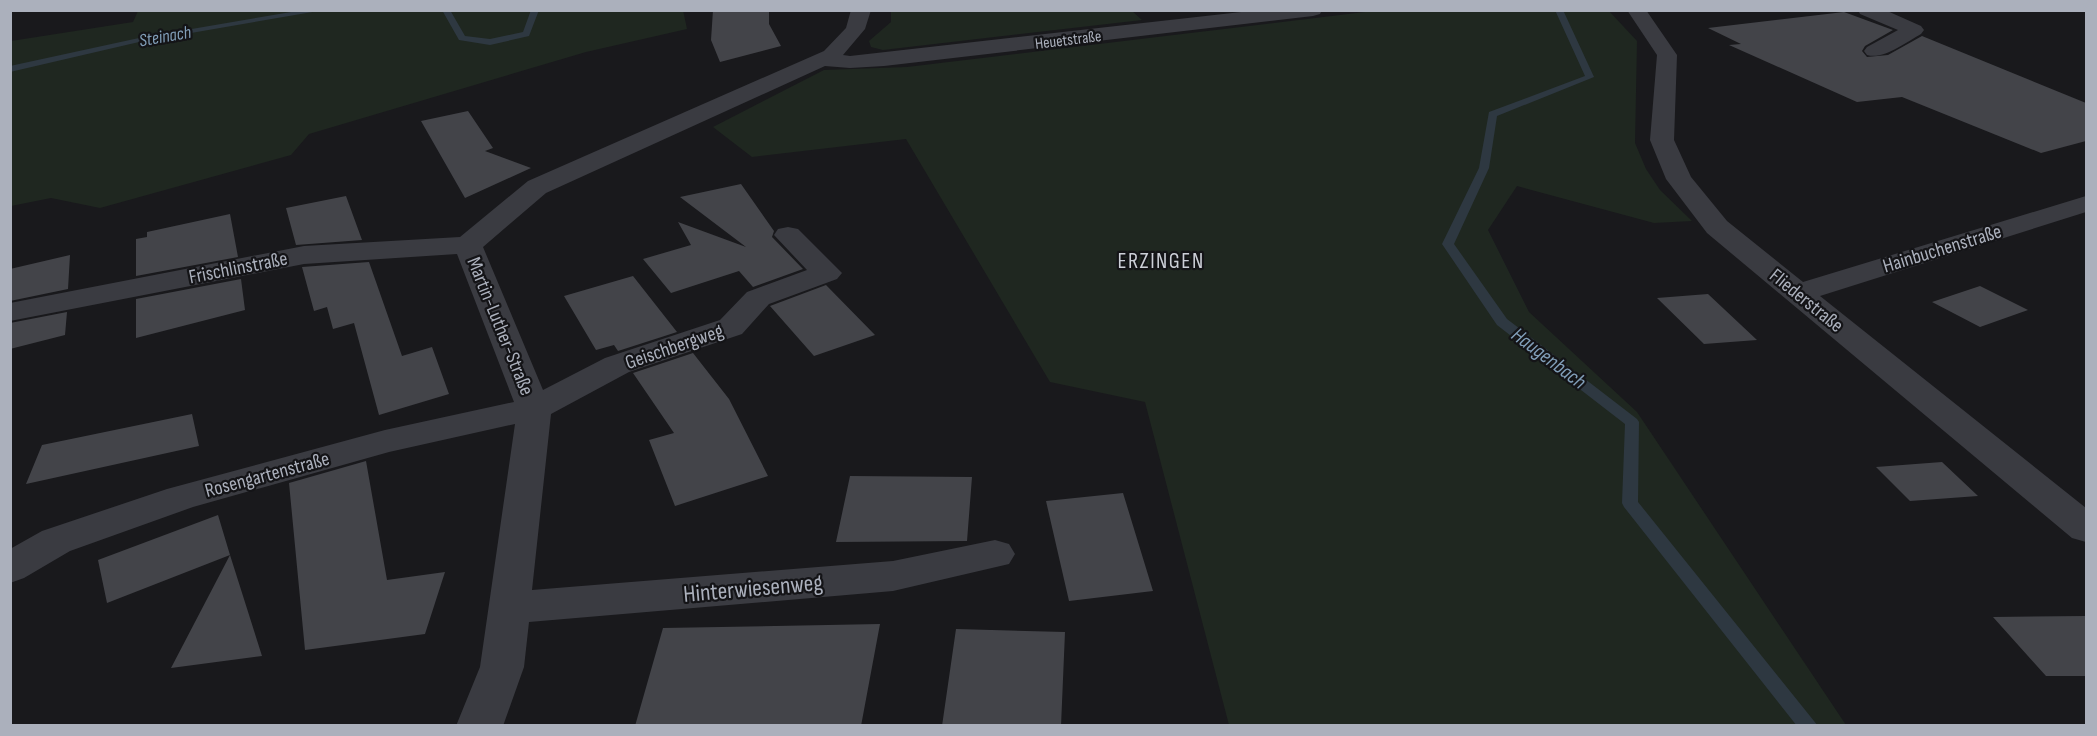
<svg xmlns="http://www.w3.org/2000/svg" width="2097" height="736" font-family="'Sofia Sans Condensed',sans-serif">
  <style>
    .green { fill: #1f2720 }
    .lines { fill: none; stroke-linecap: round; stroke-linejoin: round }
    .stream { fill: #2e3841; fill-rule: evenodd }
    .building { fill: #434449 }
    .minor { fill: #3a3b41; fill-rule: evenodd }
    .labels { text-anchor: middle; stroke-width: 4.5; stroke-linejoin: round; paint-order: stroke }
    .far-street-label { font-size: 16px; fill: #abb0bc; stroke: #141417 }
    .far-water-label { font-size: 18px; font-style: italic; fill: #819eb8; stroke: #141417 }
    .street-label { font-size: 20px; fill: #abb0bc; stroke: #141417 }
    .water-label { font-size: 21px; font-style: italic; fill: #819eb8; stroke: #141417 }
    .quarter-label { font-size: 22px; letter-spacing: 1.5px; fill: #cccfd7; stroke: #141417 }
    .near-street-label { font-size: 24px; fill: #abb0bc; stroke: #141417 }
  </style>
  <rect width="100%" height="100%" fill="#19191c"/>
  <path class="green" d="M 138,11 L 683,10 L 687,29 L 586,52 L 309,134 L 291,155 L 100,208 L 51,198 L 11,206 L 11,41 L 133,22 Z
    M 1132,11 L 1142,20 L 883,50 L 871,47 L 869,41 L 891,22 L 891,11 Z
    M 1373,11 L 1609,11 L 1637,41 L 1635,143 L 1646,169 L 1660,190 L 1692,221 L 1654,223 L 1517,186 L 1488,230 L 1529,312 L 1637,412 L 1846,725 L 1229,725 L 1145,402 L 1050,382 L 906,139 L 752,157 L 713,127 L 824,70 L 907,67 Z"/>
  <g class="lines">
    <path class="stream" d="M 303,10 L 324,10 L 139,42 L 10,72 L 10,66 L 139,38 Z
      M 442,10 L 450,10 L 465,36 L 490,39 L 523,32 L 531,10 L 539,10 L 529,36 L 490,45 L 459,40 Z
      M 1555,10 L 1563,10 L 1594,77 L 1497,116 L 1489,168 L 1454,244 L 1507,319 L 1637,419 L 1639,422 L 1638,502 L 1818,726 L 1797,726 L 1624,507 L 1622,503 L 1625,424 L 1497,325 L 1442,244 L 1479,168 L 1489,112 L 1585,76 Z"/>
  </g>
  <path class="building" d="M 713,10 L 769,10 L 769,24 L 781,46 L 720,62 L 711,40 Z
    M 1844,12 L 1893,30 L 1865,46 L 1862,51 L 1867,57 L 1888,55 L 1922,36 L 2086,103 L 2086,141 L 2041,153 L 1902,97 L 1857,102 L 1729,45 L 1741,44 L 1708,28 Z
    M 468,111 L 493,148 L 485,151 L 531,168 L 465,198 L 421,121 Z
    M 741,184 L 774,231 L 772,237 L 803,269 L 753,287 L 739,271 L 671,293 L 643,259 L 691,245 L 678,222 L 746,247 L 680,197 Z
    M 346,196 L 362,240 L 296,245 L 286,208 Z
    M 230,214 L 238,257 L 136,276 L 136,239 L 147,237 L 147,232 Z
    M 70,255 L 68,289 L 10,301 L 10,269 Z
    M 369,262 L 402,356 L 432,347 L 449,394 L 379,415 L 354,323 L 333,329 L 327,307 L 314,311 L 302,267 Z
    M 633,276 L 677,332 L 618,351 L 614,345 L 596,350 L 564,296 Z
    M 241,279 L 245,310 L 136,338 L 136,299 Z
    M 826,285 L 875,335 L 814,356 L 770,306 Z
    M 1980,286 L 2028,310 L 1980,327 L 1932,302 Z
    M 1708,294 L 1757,340 L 1704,344 L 1657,298 Z
    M 67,312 L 65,335 L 10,349 L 10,323 Z
    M 693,353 L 729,399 L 768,476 L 675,506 L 649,440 L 674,433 L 633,373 Z
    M 192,414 L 199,446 L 26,484 L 42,445 Z
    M 366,461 L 387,580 L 445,572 L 425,634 L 305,650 L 289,483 Z
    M 1942,462 L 1978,496 L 1910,501 L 1876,467 Z
    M 850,476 L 972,477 L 967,541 L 836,542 Z
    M 1123,493 L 1153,591 L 1069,601 L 1046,501 Z
    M 218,515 L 230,555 L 107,603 L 98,560 Z
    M 230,555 L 262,656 L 171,668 Z
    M 2086,616 L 2086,676 L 2046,676 L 1993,617 Z
    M 880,624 L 861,726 L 635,726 L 663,628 Z
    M 956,629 L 1065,632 L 1061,726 L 942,726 Z"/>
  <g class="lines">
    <path class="minor" d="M 851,10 L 871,10 L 865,29 L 843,55 L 850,56 L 1259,10 L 1322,10 L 1320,14 L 1313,16 L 884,66 L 850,68 L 825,66 L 546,193 L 483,247 L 543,390 L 605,358 L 720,320 L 747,292 L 807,270 L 774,235 L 778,229 L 788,227 L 798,229 L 842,273 L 837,279 L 769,304 L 742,334 L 629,372 L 551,414 L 532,590 L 893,561 L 995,540 L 1009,544 L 1015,554 L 1009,564 L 893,591 L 529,622 L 524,667 L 503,726 L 456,726 L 480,667 L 515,424 L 389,452 L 193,507 L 70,551 L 24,578 L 10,583 L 10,549 L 42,531 L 167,489 L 385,430 L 514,402 L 457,254 L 304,264 L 10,321 L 10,303 L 304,246 L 460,237 L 528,181 L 824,51 L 846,28 Z
      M 1627,10 L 1646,10 L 1677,55 L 1674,140 L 1691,177 L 1727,221 L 1803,282 L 2086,196 L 2086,212 L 1820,296 L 2086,508 L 2086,542 L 2072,538 L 1707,233 L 1666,179 L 1650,140 L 1657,55 Z
      M 1858,10 L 1885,10 L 1921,26 L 1924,30 L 1921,34 C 1906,42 1884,60 1867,55 L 1864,51 L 1867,47 L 1898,30 L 1860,14 Z"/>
  </g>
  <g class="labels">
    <g class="far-street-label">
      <text transform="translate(1068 39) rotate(-7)" y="6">Heuetstraße</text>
    </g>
    <g class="far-water-label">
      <text transform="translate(165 36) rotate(-10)" y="6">Steinach</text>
    </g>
    <g class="street-label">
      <text transform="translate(1942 248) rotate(-17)" y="7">Hainbuchenstraße</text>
      <text transform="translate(238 267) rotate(-11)" y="7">Frischlinstraße</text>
      <text transform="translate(1807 300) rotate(39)" y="7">Fliederstraße</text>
      <text transform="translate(501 326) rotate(68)" y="7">Martin-Luther-Straße</text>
      <text transform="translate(674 346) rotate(-19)" y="7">Geischbergweg</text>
      <text transform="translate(267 474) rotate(-15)" y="7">Rosengartenstraße</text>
    </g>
    <g class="water-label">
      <text transform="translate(1549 358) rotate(37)" y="7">Haugenbach</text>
    </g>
    <g class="quarter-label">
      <text x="1161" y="268">ERZINGEN</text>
    </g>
    <g class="near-street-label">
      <text transform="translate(753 588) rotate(-5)" y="8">Hinterwiesenweg</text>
    </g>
  </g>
  <rect width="2097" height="736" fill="none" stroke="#abb0bc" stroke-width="24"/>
</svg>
